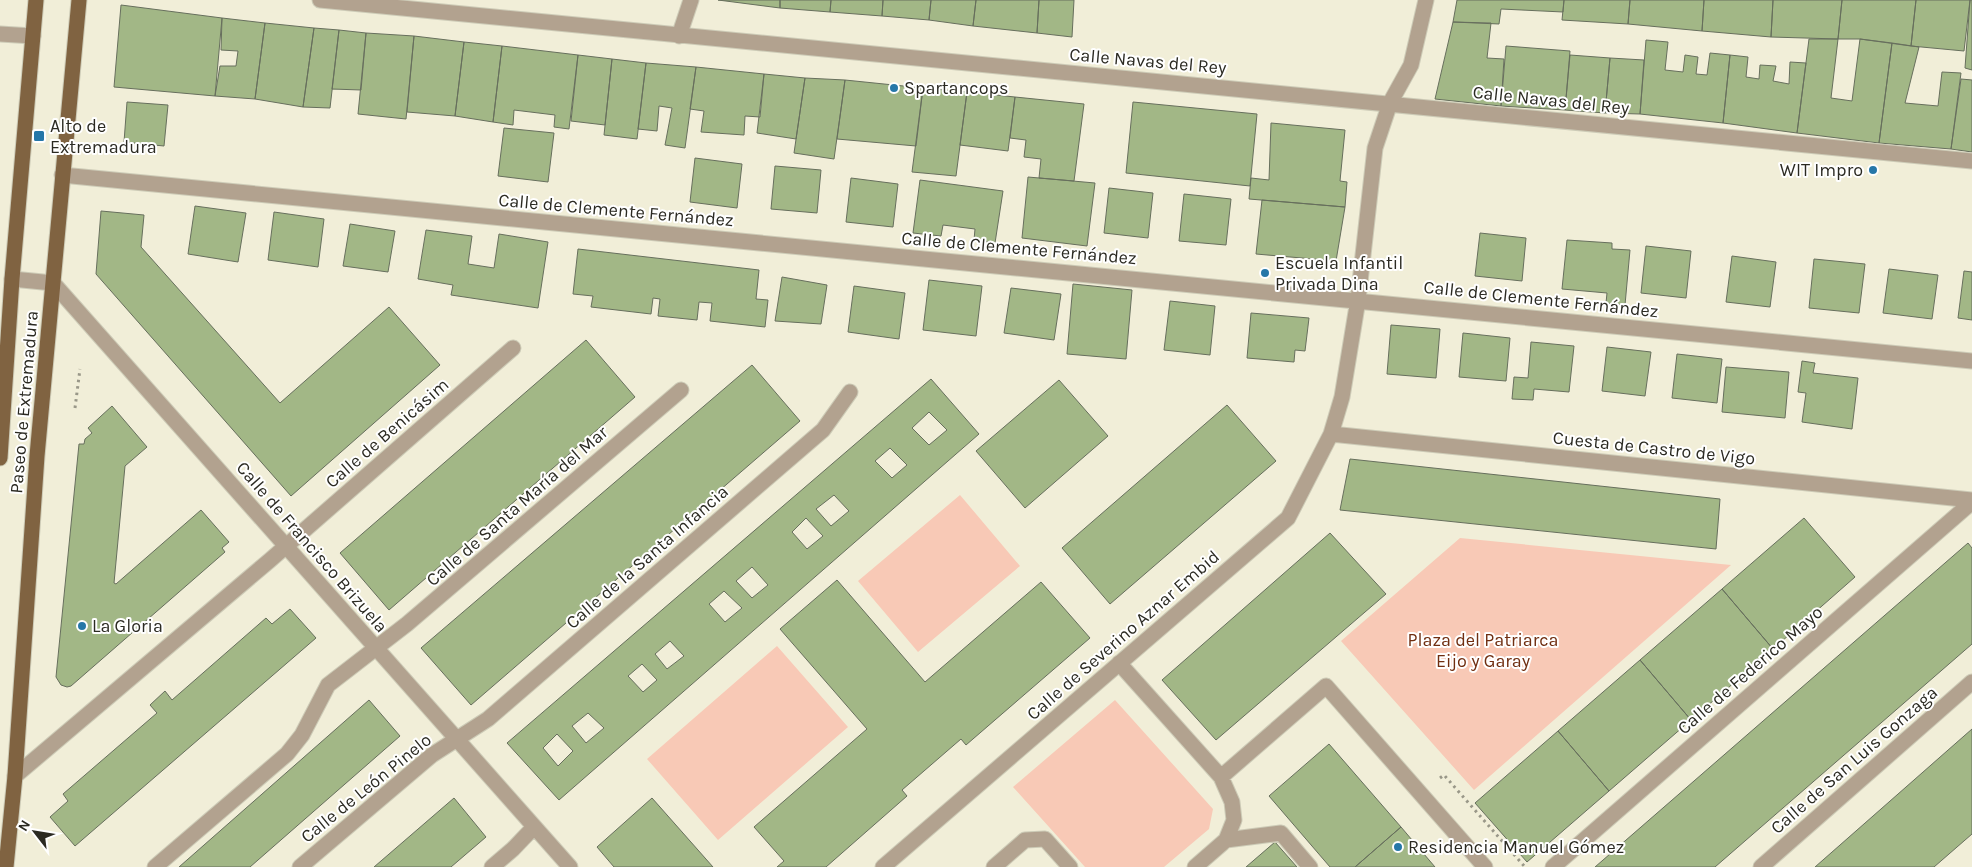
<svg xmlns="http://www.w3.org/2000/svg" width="1972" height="867" font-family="Karla,sans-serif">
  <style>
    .green { fill: #f8c9b6 }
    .building { fill: #a2b786; stroke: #676f5d; fill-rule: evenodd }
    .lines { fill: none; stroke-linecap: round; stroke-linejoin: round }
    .minor-casing { stroke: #cdcbb7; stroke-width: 17 }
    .major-casing { stroke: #cdcbb7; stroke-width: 17 }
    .path { stroke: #999788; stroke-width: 3; stroke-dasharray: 2.5 4; stroke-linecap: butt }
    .minor { stroke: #b2a28f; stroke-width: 15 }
    .major { stroke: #806341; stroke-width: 15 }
    .poi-dot { fill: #2677a8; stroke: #fff; stroke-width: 2 }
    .labels { text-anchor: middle; stroke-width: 4; stroke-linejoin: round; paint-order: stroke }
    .street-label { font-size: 18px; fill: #2b2a22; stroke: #fff }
    .poi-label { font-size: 18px; fill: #2b2a22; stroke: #fff; text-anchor: start }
    .park-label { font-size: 18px; fill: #702e10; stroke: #fff }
  </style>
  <rect width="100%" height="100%" fill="#f1eed8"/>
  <path class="green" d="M 960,495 L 1020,566 L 918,652 L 858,581 Z
    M 1460,538 L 1731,565 L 1474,790 L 1341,641 Z
    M 777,646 L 848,727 L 718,840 L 647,759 Z
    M 1115,700 L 1213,809 L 1209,829 L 1164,867 L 1085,867 L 1013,787 Z"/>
  <path class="building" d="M 718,0 L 780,0 L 780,8 Z
    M 780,0 L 831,0 L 830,12 L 780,8 Z
    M 831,0 L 883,0 L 882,16 L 830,12 Z
    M 883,0 L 931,0 L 929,20 L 882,16 Z
    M 931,0 L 976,0 L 973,26 L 929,20 Z
    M 976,0 L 1039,0 L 1037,33 L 973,26 Z
    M 1039,0 L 1074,0 L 1072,37 L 1037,33 Z
    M 1457,0 L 1564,0 L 1563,12 L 1501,9 L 1499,24 L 1453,22 Z
    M 1564,0 L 1630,0 L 1628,24 L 1562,20 Z
    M 1630,0 L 1704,0 L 1702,31 L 1628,24 Z
    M 1704,0 L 1773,0 L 1771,37 L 1702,31 Z
    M 1773,0 L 1842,0 L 1838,39 L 1771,37 Z
    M 1842,0 L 1916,0 L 1911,46 L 1860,39 L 1838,39 Z
    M 1916,0 L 1970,0 L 1964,51 L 1911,46 Z
    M 1970,0 L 1972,0 L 1972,70 L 1965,68 Z
    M 121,5 L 222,18 L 215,96 L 114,87 Z
    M 222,18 L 265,23 L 255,99 L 215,96 L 220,66 L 236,66 L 238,51 L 221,50 Z
    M 1453,22 L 1491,23 L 1487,58 L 1504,59 L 1501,106 L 1435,99 Z
    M 265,23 L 314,28 L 303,107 L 255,99 Z
    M 314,28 L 339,30 L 330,108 L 303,107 Z
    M 339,30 L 366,33 L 361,90 L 332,89 Z
    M 366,33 L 414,36 L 406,119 L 358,114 Z
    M 414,36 L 464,42 L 455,116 L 407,112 Z
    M 1809,39 L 1838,39 L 1831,98 L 1852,101 L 1860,39 L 1892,43 L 1879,143 L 1797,133 Z
    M 1646,40 L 1668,42 L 1665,70 L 1683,72 L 1685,55 L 1698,57 L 1696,74 L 1707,75 L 1710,53 L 1730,55 L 1723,123 L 1640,114 Z
    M 464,42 L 502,46 L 493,122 L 455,116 Z
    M 1892,43 L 1919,47 L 1905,103 L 1938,106 L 1942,72 L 1961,73 L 1951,149 L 1879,143 Z
    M 502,46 L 578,55 L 569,129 L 554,127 L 555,115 L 514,110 L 513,125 L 493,122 Z
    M 1506,46 L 1570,51 L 1565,110 L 1501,106 Z
    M 578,55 L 612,59 L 605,125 L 571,121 Z
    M 1570,55 L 1610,58 L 1605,113 L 1565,110 Z
    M 1730,55 L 1748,57 L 1746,77 L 1759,79 L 1760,65 L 1776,66 L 1773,81 L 1789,84 L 1790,62 L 1806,63 L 1797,133 L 1723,123 Z
    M 1610,58 L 1644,60 L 1640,114 L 1605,113 Z
    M 612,59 L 646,63 L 637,139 L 604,135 Z
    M 646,63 L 696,67 L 685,148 L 665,145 L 672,108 L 659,106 L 657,131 L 638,129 Z
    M 696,67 L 764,74 L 760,117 L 745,116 L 744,135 L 701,132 L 704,111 L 690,109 Z
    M 764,74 L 805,78 L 796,139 L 757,133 Z
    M 805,78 L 845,80 L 834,159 L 794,153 Z
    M 1961,79 L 1972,80 L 1972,152 L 1951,149 Z
    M 845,80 L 923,88 L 916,146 L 837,139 Z
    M 923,88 L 967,92 L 956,176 L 912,172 Z
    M 967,92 L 1015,97 L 1008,151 L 960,145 Z
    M 1015,97 L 1084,104 L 1074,181 L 1039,178 L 1041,159 L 1024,157 L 1026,140 L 1010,138 Z
    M 127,102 L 168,105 L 164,146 L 124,142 Z
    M 1133,102 L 1257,114 L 1250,186 L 1126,173 Z
    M 1271,123 L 1345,130 L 1340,181 L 1347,182 L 1345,207 L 1249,199 L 1251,178 L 1269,180 Z
    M 504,128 L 554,133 L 548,182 L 498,176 Z
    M 695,158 L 742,164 L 737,208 L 690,202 Z
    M 775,166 L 821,170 L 817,213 L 771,209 Z
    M 1028,177 L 1095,183 L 1087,246 L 1022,238 Z
    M 851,178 L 898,184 L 893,227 L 846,222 Z
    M 920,180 L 1003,191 L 995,243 L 974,240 L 975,229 L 943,225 L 941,236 L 913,233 Z
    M 1109,188 L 1153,193 L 1148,238 L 1104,233 Z
    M 1184,194 L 1231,199 L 1226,245 L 1179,241 Z
    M 1262,200 L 1345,207 L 1336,261 L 1256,254 Z
    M 195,206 L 246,213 L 238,262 L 188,254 Z
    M 101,211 L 144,215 L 141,247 L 280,403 L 389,307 L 440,365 L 291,496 L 96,274 Z
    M 274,212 L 324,219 L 318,267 L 268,260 Z
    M 350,224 L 395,231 L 388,272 L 343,266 Z
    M 426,230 L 472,236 L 468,264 L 494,268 L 499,234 L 548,242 L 538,308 L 451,295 L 453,285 L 418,279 Z
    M 1480,233 L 1526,238 L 1522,281 L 1475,276 Z
    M 1567,240 L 1612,243 L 1612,249 L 1630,250 L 1625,305 L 1606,303 L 1607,293 L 1562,289 Z
    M 1646,246 L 1691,251 L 1686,298 L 1641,293 Z
    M 578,249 L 759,270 L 756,299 L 768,300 L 765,327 L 710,321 L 712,303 L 699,302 L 697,320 L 658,316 L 660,299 L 653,298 L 651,314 L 591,307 L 593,296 L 573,294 Z
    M 1732,256 L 1776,262 L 1770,307 L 1726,302 Z
    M 1814,259 L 1865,264 L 1859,313 L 1809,308 Z
    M 1889,269 L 1938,275 L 1932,319 L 1883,313 Z
    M 1964,271 L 1972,272 L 1972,320 L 1958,318 Z
    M 782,277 L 827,285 L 821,324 L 775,321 Z
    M 929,280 L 982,286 L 976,336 L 923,330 Z
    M 1073,284 L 1132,290 L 1126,359 L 1067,354 Z
    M 854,286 L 905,293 L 899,339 L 848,332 Z
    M 1011,288 L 1061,294 L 1054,340 L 1004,333 Z
    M 1170,301 L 1215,306 L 1210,355 L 1164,350 Z
    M 1251,313 L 1309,318 L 1305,351 L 1295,350 L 1294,362 L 1247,358 Z
    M 1391,325 L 1440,329 L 1436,378 L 1387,374 Z
    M 1463,333 L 1510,338 L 1506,381 L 1459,377 Z
    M 586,340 L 635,397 L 389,610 L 340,553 Z
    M 1531,342 L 1574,346 L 1569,392 L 1534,389 L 1533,400 L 1512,399 L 1514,377 L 1528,378 Z
    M 1607,347 L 1651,352 L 1645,396 L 1602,391 Z
    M 1677,354 L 1722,359 L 1717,403 L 1672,398 Z
    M 1802,361 L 1815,363 L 1813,373 L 1858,378 L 1852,429 L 1802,422 L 1806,393 L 1798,392 Z
    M 752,365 L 800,421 L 471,705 L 421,648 Z
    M 1726,367 L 1789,372 L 1785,418 L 1722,412 Z
    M 931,379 L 979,434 L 559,800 L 507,743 ZM 929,412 L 947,430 L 929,445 L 912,428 ZM 890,448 L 907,465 L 892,478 L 875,461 ZM 834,495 L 849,511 L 831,526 L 816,509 ZM 806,518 L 823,536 L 807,549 L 792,532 ZM 752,567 L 768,585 L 752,598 L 736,581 ZM 724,591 L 742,608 L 725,622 L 709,604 ZM 670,641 L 684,656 L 667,669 L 655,654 ZM 642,664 L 657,680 L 643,692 L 628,676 ZM 588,713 L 604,728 L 586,743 L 572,726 ZM 557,734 L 573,751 L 558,766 L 543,748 Z
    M 1059,380 L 1108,436 L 1025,508 L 976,451 Z
    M 1227,405 L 1276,461 L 1110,604 L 1062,548 Z
    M 112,406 L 147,447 L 125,466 L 114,583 L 116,584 L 201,510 L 229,542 L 222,548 L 225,552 L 71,686 L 67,687 L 61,685 L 56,677 L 79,444 L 84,444 L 85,439 L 92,433 L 88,428 Z
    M 1350,459 L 1720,499 L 1716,549 L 1340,510 Z
    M 1804,518 L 1855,577 L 1773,649 L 1722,589 Z
    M 1330,533 L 1386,594 L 1216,740 L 1162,680 Z
    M 1968,543 L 1972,548 L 1972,644 L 1715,867 L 1595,867 Z
    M 837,580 L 925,682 L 1041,582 L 1090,638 L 966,745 L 961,739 L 902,790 L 907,796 L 826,867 L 777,867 L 784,861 L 754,827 L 867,729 L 780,629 Z
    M 1722,589 L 1773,649 L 1691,720 L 1640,660 Z
    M 290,609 L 316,638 L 75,846 L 50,817 L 68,801 L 63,794 L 157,713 L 150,705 L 165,691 L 172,700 L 266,618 L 272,624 Z
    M 1640,660 L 1691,720 L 1609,791 L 1558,731 Z
    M 369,700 L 400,736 L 250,867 L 179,867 Z
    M 1972,729 L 1972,834 L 1934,867 L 1815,867 Z
    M 1558,731 L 1609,791 L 1527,862 L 1475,803 Z
    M 1329,744 L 1401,827 L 1355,867 L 1330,867 L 1269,796 Z
    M 454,798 L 486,837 L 451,867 L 374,867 Z
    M 652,798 L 713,867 L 614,867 L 597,847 Z
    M 1401,827 L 1435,867 L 1355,867 Z
    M 1275,842 L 1297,867 L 1246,867 Z"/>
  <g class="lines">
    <defs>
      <path id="minor" d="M 320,0 L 1972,161
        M 0,34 L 33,36
        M 679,36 L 691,0
        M 62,175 L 1972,361
        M 12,279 L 53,283 L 570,867
        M 1331,434 L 1972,500
        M 1119,663 L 1221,777 L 1232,802 L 1234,820 L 1226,840 L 1195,867
        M 15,776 L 269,561 L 513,348
        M 1221,777 L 1326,686 L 1485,867
        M 1226,840 L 1281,833 L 1310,867
        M 155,867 L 287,754 L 302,735 L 328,685 L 407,624 L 681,390
        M 300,867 L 432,755 L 488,719 L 823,430 L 850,392
        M 492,867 L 513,849 L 534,827
        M 883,867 L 1288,518 L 1331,434 L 1342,397 L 1358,300 L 1375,148 L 1390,103 L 1411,65 L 1426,0
        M 994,867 L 1025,840 L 1045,839 L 1070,867
        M 1553,867 L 1972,502
        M 1761,867 L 1972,682"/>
      <path id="major" d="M 0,458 L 12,279 L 36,0
        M 6,867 L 15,776 L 37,456 L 79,0"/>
    </defs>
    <use href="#minor" class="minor-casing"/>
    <use href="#major" class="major-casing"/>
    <path class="path" d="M 75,408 L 80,369
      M 1440,778 L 1444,775 L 1525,867"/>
    <use href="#minor" class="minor"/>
    <use href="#major" class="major"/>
  </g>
  <g class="poi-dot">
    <circle cx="894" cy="88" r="5"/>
    <rect x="33" y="130" width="12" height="12" rx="2.5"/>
    <circle cx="1873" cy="170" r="5"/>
    <circle cx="1265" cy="273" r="5"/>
    <circle cx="82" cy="626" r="5"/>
    <circle cx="1398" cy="847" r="5"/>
  </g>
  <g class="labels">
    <g class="street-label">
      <text transform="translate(1148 61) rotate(5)" y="6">Calle Navas del Rey</text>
      <text transform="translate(1551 100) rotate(6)" y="6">Calle Navas del Rey</text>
      <text transform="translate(616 210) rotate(5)" y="6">Calle de Clemente Fernández</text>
      <text transform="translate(1019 248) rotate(5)" y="6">Calle de Clemente Fernández</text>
      <text transform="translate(1541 299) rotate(6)" y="6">Calle de Clemente Fernández</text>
      <text transform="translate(24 402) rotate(-85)" y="6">Paseo de Extremadura</text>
      <text transform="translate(387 433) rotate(-41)" y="6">Calle de Benicásim</text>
      <text transform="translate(1654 448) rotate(6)" y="6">Cuesta de Castro de Vigo</text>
      <text transform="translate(517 506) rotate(-41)" y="6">Calle de Santa María del Mar</text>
      <text transform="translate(312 547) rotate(49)" y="6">Calle de Francisco Brizuela</text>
      <text transform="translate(647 557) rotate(-41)" y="6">Calle de la Santa Infancia</text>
      <text transform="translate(1123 635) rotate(-41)" y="6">Calle de Severino Aznar Embid</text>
      <text transform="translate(1750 670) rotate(-41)" y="6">Calle de Federico Mayo</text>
      <text transform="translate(1854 760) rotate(-41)" y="6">Calle de San Luis Gonzaga</text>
      <text transform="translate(366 788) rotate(-39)" y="6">Calle de León Pinelo</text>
    </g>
    <g class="poi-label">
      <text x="904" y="94">Spartancops</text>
      <text x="50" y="132">Alto de<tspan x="50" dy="21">Extremadura</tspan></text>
      <text x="1863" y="176" text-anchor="end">WIT Impro</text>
      <text x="1275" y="269">Escuela Infantil<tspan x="1275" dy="21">Privada Dina</tspan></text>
      <text x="92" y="632">La Gloria</text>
      <text x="1408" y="853">Residencia Manuel Gómez</text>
    </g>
    <g class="park-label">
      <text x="1483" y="646">Plaza del Patriarca<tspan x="1483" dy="21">Eijo y Garay</tspan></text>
    </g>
  </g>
  <g transform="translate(35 832) rotate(301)" stroke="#ffffff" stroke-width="4" paint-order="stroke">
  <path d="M0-4L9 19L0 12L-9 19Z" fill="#2b2a22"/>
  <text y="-8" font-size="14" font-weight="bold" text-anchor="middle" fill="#2b2a22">N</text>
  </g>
</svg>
